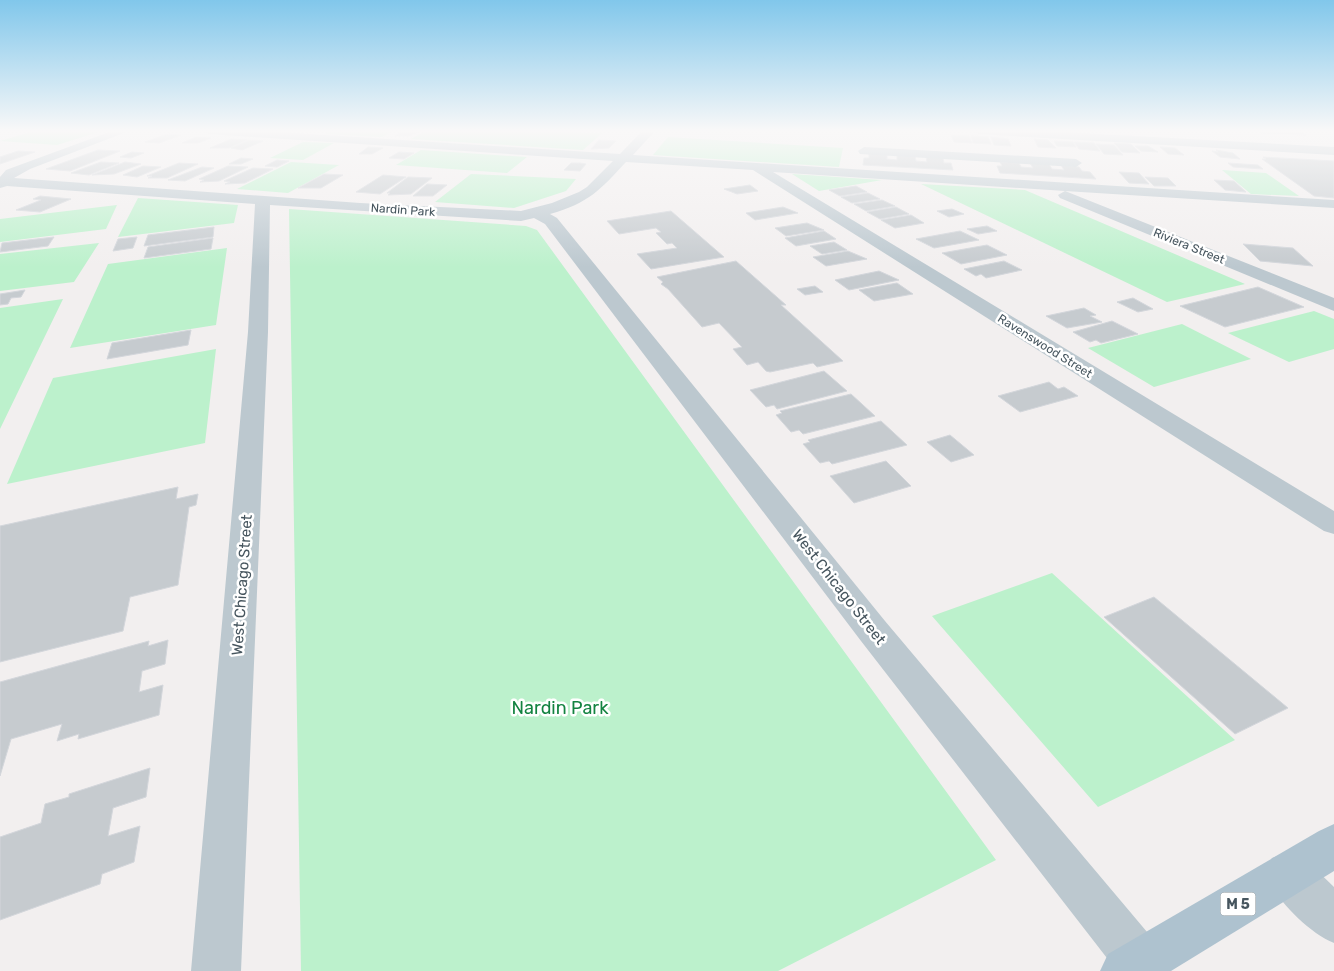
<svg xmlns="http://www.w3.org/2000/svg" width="1334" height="971" font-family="Rubik,sans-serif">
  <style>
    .green { fill: #bcf1cc }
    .building { fill: #c6cbcf; stroke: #d3d6db }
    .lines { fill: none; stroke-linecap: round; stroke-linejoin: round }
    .minor { fill: #bcc8cf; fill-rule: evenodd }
    .major { fill: #aec2cf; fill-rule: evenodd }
    .labels { text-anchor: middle; stroke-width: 5; stroke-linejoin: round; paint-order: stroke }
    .far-street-label { font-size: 12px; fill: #46555e; stroke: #fff }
    .shield { fill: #fff; stroke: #7e888e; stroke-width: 1 }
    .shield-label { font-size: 14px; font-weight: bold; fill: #46555e }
    .street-label { font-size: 15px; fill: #46555e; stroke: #fff }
    .near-park-label { font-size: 18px; fill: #138341; stroke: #fff }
  </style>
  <rect width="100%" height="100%" fill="#f2efef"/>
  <path class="green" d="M 34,131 L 102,131 L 57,145 L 0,141 Z
    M 331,131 L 393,131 L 382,137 L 325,134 Z
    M 425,131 L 602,133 L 583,150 L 411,139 Z
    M 668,137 L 843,148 L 839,167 L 653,155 Z
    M 303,142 L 334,143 L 303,160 L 270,158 Z
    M 421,150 L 527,157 L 507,173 L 396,165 Z
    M 291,162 L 339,165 L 288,193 L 237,189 Z
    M 1222,170 L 1266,173 L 1299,196 L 1251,194 Z
    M 471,174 L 576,179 L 566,191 L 514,208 L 435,202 Z
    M 792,174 L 882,180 L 819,191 Z
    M 921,184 L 1025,190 L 1245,284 L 1167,302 Z
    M 138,198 L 238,205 L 234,223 L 118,237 Z
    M 117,205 L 106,229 L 0,242 L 0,219 Z
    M 289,209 L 526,226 L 537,230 L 996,860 L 778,971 L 301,971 Z
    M 99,243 L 74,282 L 0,291 L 0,254 Z
    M 227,248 L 216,325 L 70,348 L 108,264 Z
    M 63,299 L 0,429 L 0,308 Z
    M 1314,311 L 1334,319 L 1334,349 L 1289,362 L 1228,333 Z
    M 1182,324 L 1251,359 L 1154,387 L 1088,348 Z
    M 216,349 L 205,443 L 7,484 L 53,378 Z
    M 1052,573 L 1235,740 L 1098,807 L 932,616 Z"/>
  <path class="building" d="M 403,131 L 419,131 L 410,136 L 395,136 Z
    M 1258,131 L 1299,131 L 1306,135 L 1260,133 Z
    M 167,134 L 181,135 L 159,143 L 145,142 Z
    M 951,135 L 969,136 L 972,143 L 954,142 Z
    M 971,136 L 988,137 L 991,144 L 973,143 Z
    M 196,137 L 211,138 L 198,143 L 182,143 Z
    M 991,137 L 1008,139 L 1011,146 L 994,145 Z
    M 231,139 L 247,140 L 229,148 L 210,148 Z
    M 1034,139 L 1048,140 L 1056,148 L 1038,147 Z
    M 249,140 L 263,141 L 242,150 L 231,148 Z
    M 599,140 L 616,141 L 609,148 L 591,149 Z
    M 1054,141 L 1073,142 L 1076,147 L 1057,146 Z
    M 1074,142 L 1094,143 L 1100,151 L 1079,149 Z
    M 1114,143 L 1131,144 L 1140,153 L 1122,152 Z
    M 1096,144 L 1114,145 L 1123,155 L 1104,154 Z
    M 1135,146 L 1148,146 L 1158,152 L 1141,151 Z
    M 368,147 L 383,148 L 372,154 L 359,154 Z
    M 1160,147 L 1175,148 L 1184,155 L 1168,154 Z
    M 98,150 L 120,151 L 70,171 L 46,169 Z
    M 1216,150 L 1233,153 L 1240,159 L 1220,157 L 1212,151 L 1218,152 Z
    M 18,151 L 35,152 L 0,164 L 0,157 Z
    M 132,152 L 144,153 L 131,158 L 120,157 Z
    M 399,152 L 414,153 L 404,159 L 389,158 Z
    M 869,153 L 887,155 L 887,159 L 897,160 L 897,155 L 915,156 L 916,161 L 927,162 L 926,157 L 943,158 L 944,163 L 951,163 L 953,170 L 863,165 L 864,158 L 869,158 Z
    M 1263,157 L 1334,161 L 1334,198 L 1314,196 L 1262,159 L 1266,159 Z
    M 241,158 L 253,159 L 241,164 L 229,164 Z
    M 277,160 L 289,161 L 277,167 L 265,166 Z
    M 101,162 L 119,163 L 89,175 L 71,173 Z
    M 125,162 L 141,164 L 114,174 L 92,175 Z
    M 1000,162 L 1019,163 L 1021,167 L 1033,168 L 1030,163 L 1049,164 L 1052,169 L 1064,170 L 1061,165 L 1079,167 L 1082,171 L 1090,172 L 1096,179 L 1000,173 L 997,166 L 1002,166 Z
    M 179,163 L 198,164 L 167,178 L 148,178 L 152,176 L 147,176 Z
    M 571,163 L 580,163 L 586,164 L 580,171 L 564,170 Z
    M 1228,163 L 1258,165 L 1263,169 L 1233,167 Z
    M 143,166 L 161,167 L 137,177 L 123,175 Z
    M 228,166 L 248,167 L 219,181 L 200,182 L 204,180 L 199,179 Z
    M 202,167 L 214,168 L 185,181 L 168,180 Z
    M 253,168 L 273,169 L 245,183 L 225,184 L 230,182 L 224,181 Z
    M 1119,172 L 1139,173 L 1149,184 L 1129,183 Z
    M 324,174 L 343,175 L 321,188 L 298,188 Z
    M 383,175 L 406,177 L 380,194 L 356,192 Z
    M 408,177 L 432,178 L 411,194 L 388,195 L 390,193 L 387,193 Z
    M 1145,177 L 1168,178 L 1176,186 L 1154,186 Z
    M 1214,180 L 1234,181 L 1246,192 L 1225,190 Z
    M 427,184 L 447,185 L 433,196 L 413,196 Z
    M 750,185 L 758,191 L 737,194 L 724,189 Z
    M 856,186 L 867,192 L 840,196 L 829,190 Z
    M 868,193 L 880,199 L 852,203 L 841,197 Z
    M 40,196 L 71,199 L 40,212 L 16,210 L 41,200 L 33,199 Z
    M 882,200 L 895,206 L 866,211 L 854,204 Z
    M 783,207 L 798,213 L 755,220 L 746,213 Z
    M 896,207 L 909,214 L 880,219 L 867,212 Z
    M 952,209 L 964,214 L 949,217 L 937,211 Z
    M 671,211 L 724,257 L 651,269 L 637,254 L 677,248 L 672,243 L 667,244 L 656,233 L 661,232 L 656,228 L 619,234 L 607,221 Z
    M 911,215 L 924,223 L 895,228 L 881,220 Z
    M 807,223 L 824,230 L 786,236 L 775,228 Z
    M 987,226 L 997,231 L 978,234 L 967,229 Z
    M 214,227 L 213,237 L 144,246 L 148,235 Z
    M 824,231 L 836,239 L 796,246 L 785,238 Z
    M 960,231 L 979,240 L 934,248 L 916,239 Z
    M 54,237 L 48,246 L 0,252 L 2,243 Z
    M 137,237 L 133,248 L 113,251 L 118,239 Z
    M 213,238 L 211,249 L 144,258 L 148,247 Z
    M 834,242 L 847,250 L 822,254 L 810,246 Z
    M 1243,244 L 1293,248 L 1313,266 L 1260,261 Z
    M 987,245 L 1007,255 L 961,264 L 942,253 Z
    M 848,251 L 867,259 L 826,266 L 813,257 Z
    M 736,261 L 786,305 L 781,305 L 843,361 L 817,367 L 813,363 L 770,372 L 766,371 L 758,362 L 747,365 L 733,349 L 742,347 L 719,323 L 702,327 L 668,289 L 661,284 L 663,282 L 657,277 Z
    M 1004,261 L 1022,270 L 986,278 L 981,274 L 976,276 L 964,269 Z
    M 879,271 L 899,280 L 849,290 L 835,280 Z
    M 897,283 L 913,294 L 874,301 L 859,290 Z
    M 815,286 L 823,292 L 805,295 L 797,289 Z
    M 1258,287 L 1304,307 L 1225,327 L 1180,306 Z
    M 25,290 L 21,297 L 11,298 L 8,304 L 0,305 L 0,294 Z
    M 1133,298 L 1153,309 L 1138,312 L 1117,302 Z
    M 1084,308 L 1096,315 L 1090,316 L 1102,322 L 1067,328 L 1046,316 Z
    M 1112,321 L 1138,334 L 1101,343 L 1096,340 L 1090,342 L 1073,332 Z
    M 191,330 L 188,345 L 107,359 L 112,343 Z
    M 824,371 L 847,391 L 777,409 L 774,405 L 766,407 L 750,390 Z
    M 1049,382 L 1058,389 L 1064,387 L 1078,396 L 1020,412 L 998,396 Z
    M 851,394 L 875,416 L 803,434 L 799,430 L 791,432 L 776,415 L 782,413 L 780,411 Z
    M 881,421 L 907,445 L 832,464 L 829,461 L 820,463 L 803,444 L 810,442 L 808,440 Z
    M 950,435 L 974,455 L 951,462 L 927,442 Z
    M 886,461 L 911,486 L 854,503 L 830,476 Z
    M 178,487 L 176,499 L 198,494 L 196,505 L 189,507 L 178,585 L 130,597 L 123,631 L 0,662 L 0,526 Z
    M 1154,597 L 1288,708 L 1235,734 L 1104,617 Z
    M 168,640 L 165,664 L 142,671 L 139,692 L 163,685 L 159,715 L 78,739 L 79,734 L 57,741 L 62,724 L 11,739 L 0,776 L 0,682 L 149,641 L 148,646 Z
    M 150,768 L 146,797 L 113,808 L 108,836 L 140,826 L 134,862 L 102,874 L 100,884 L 0,920 L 0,837 L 41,823 L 45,804 L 69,797 L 69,794 Z"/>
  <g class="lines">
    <path class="minor" d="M 112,131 L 129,131 L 30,169 L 14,178 L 360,203 L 521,211 L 552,203 L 579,192 L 587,187 L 613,161 L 209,134 L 203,131 L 264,131 L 620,154 L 642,131 L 655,131 L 633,155 L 1334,200 L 1334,208 L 1065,191 L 1334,298 L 1334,311 L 1060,198 L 1058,195 L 1065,191 L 773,172 L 1334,511 L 1334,534 L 1324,531 L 753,170 L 626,162 C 600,190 589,203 550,214 L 557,218 L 885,621 L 1158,945 L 1165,962 L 1162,971 L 1117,971 L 861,641 L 545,224 L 534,218 L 521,221 L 270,205 L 268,332 L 241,971 L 191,971 L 248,332 L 255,204 L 7,186 L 0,188 L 0,177 L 6,170 Z
      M 973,131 L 1043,131 L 1334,147 L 1334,155 L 979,134 Z
      M 864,147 L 1076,159 L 1082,163 L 1076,167 L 860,154 L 858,151 Z
      M 1288,852 L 1304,858 L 1334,887 L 1334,943 C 1308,932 1276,900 1266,874 L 1272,858 Z"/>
    <path class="major" d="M 1334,824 L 1334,871 L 1171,971 L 1100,971 L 1108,954 L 1319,831 Z"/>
  </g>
  <linearGradient id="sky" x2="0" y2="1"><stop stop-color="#81c7eb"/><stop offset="0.49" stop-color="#f9f8f8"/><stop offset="1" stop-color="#f9f8f8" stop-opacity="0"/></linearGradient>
  <rect width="1334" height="267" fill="url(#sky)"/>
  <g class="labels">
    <g class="far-street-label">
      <text transform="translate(403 210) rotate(4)" y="4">Nardin Park</text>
      <text transform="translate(1189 246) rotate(22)" y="4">Riviera Street</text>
      <text transform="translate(1045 346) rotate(32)" y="4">Ravenswood Street</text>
    </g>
    <rect class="shield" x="1220.5" y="892.5" width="35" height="23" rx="4"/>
    <g class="shield-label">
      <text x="1238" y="909">M 5</text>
    </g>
    <g class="street-label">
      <text transform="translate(242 585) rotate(-86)" y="5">West Chicago Street</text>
      <text transform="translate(839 587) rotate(52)" y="5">West Chicago Street</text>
    </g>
    <g class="near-park-label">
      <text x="560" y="714">Nardin Park</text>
    </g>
  </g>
</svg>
